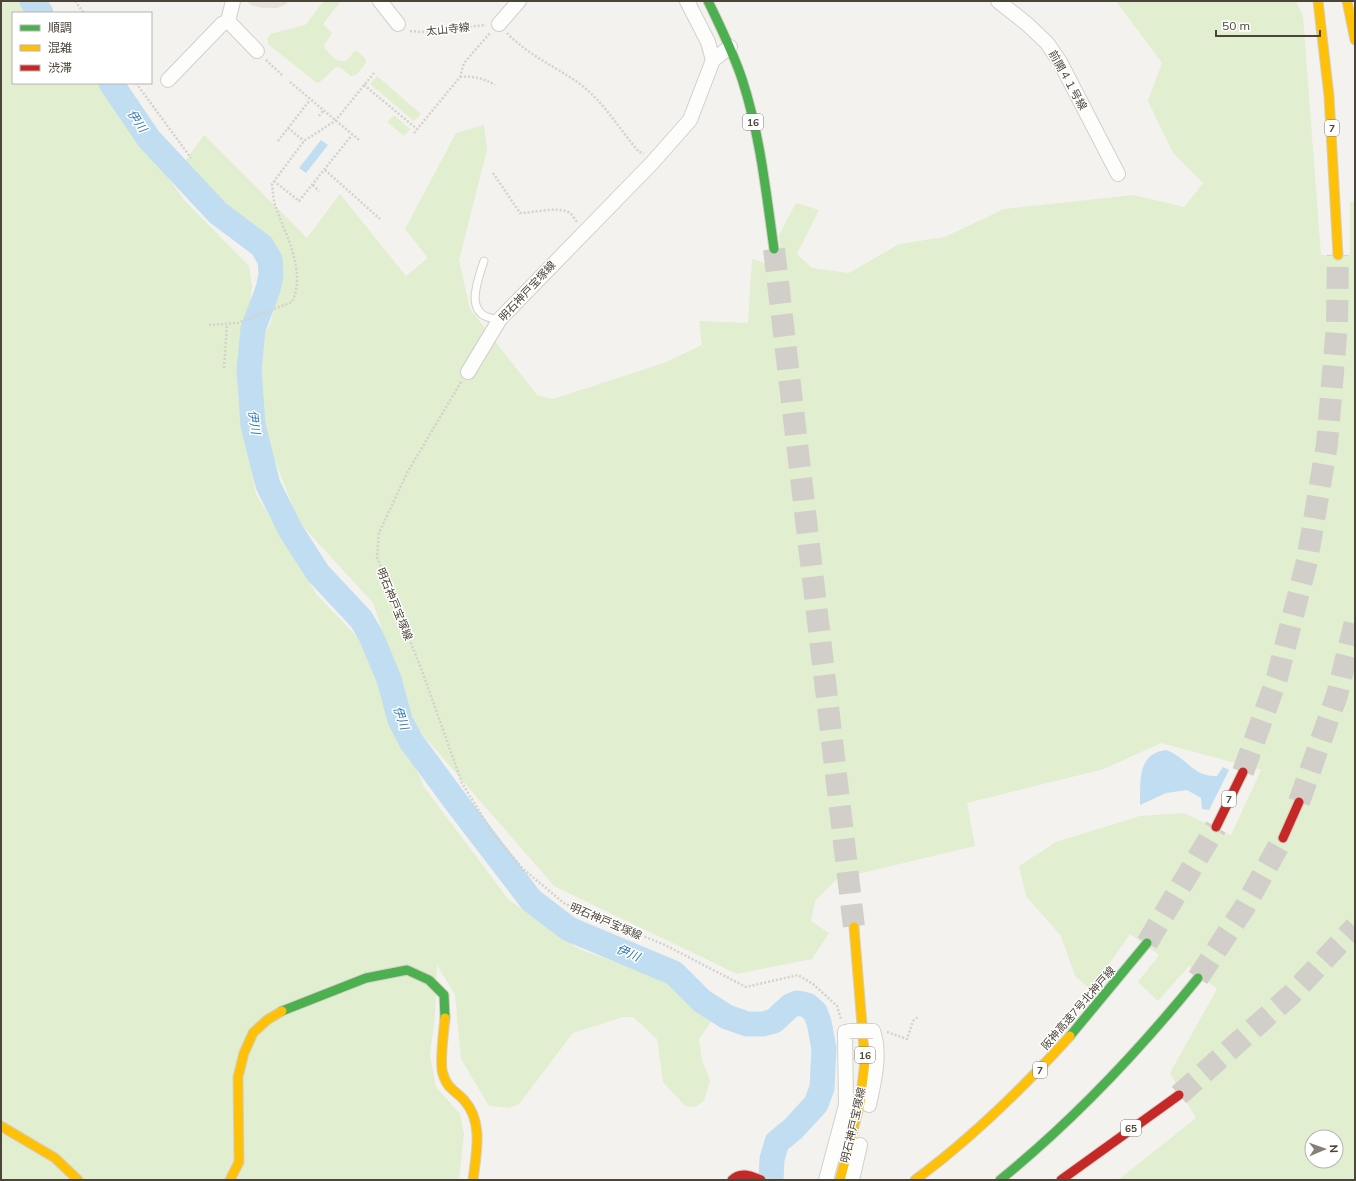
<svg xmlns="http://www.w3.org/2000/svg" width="1356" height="1181" font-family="Mulish,'Noto Sans JP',sans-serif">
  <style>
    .green { fill: #e1eecf; fill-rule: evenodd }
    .parking { fill: #e6e3df }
    .water { fill: #c0ddf1 }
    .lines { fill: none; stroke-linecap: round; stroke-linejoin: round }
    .river { stroke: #c0ddf1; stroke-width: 25 }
    .primary-tunnel { stroke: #d2cfca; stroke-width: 22; stroke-dasharray: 22 11; stroke-linecap: butt }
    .highway-tunnel { stroke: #d2cfca; stroke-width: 22; stroke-dasharray: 22 11; stroke-linecap: butt }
    .lane-casing { stroke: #d2d0cb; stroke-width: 9 }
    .street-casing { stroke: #d2d0cb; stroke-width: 16 }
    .fast-casing { stroke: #d3cfc5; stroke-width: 11 }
    .slow-casing { stroke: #d3cfc5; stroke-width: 11 }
    .jam-casing { stroke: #d3cfc5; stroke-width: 11 }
    .path { stroke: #d3d2cc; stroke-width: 2.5; stroke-dasharray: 2 2; stroke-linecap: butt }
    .lane { stroke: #fdfdfc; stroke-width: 7 }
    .street { stroke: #fdfdfc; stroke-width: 14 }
    .fast { stroke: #4caf50; stroke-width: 9 }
    .slow { stroke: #ffc107; stroke-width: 9 }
    .jam { stroke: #c62828; stroke-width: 9 }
    .street-bridge-casing { stroke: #d2d0cb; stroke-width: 16; stroke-linecap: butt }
    .street-bridge { stroke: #fdfdfc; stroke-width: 14 }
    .labels { text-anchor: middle; stroke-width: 3; stroke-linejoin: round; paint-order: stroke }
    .shield { fill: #fff; stroke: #817c74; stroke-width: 1 }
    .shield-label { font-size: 10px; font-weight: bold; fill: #4b4439 }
    .street-label { font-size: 11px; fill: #4b4439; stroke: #fff }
    .water-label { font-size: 12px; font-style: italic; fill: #2e7ab2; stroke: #fff }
  </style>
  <rect width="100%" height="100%" fill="#f4f2ee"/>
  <path class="green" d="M 1,1 L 25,1 L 36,13 L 13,13 L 13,83 L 100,83 L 185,201 L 249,266 L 252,287 L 238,396 L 256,494 L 317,595 L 361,641 L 424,787 L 508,899 L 579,949 L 669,981 L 712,1020 L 699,1039 L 702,1060 L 710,1080 L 704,1101 L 695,1107 L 685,1106 L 663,1082 L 657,1039 L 633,1017 L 623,1017 L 573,1033 L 519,1104 L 509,1108 L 489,1106 L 461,1059 L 455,995 L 437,965 L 435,1016 L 430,1055 L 436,1087 L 460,1114 L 464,1134 L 459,1180 L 1,1180 Z
    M 324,1 L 341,1 L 324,23 L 324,25 L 332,33 L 324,45 C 325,51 339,64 345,61 C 349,59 352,54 354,51 L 357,51 L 365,58 L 366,63 L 356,75 L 351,76 L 341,68 L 336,67 L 321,81 L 317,83 L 269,45 L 267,39 L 270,34 L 305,25 Z
    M 1116,1 L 1296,1 L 1303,16 L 1321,255 L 1350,256 L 1350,202 L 1355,201 L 1355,1180 L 1118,1180 L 1196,1118 L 1170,1073 L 1217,989 L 1189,966 L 1158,1001 L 1138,982 L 1159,955 L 1130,934 L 1091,990 L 1075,976 L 1061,936 L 1026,896 L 1019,866 L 1056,842 L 1140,816 L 1184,813 L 1231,835 L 1261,770 L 1161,743 L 1104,769 L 967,803 L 975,846 L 837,879 L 815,901 L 811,921 L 829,933 L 812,959 L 737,974 L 554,886 L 415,726 L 373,603 L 299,522 L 266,438 L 260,405 L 258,345 L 271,323 L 282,259 L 222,211 L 183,164 L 204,135 L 307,238 L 340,194 L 406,276 L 428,258 L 405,229 L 456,133 L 484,125 L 487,150 L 459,260 L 470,309 L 537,395 L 553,399 L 664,363 L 702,345 L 699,321 L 748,323 L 752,259 L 782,269 L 779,235 L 796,203 L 819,210 L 797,254 L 812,268 L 849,273 L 899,244 L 945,237 L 1004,209 L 1133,195 L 1184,207 L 1203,183 L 1173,153 L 1148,101 L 1162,63 ZM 1312,1137 L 1336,1137 L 1336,1161 L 1312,1161 Z
    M 377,76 L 421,114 L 414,121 L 370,84 Z
    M 394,115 L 410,129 L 404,136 L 387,122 Z"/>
  <path class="parking" d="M 246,1 L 288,1 L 286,4 L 277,8 L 263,8 L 251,5 Z"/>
  <path class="water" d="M 321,140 L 328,145 L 306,173 L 299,168 Z
    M 1166,750 C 1187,757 1192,777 1217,776 L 1223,767 L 1229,770 L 1209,810 L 1202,809 L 1201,798 L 1187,790 L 1166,793 L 1140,805 C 1141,782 1136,754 1166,750 Z"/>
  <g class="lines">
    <path class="river" d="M 32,1 L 41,13
      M 111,83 L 149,139 L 218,213 L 262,246 L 270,260 L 271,275 L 268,289 L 253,329 L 249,370 L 253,425 L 268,485 L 291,531 L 318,573 L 361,619 L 371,636 L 389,679 L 400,720 L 411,741 L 453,798 L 531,900 L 569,929 L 674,973 L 702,1001 L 727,1017 L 747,1024 L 763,1024 L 774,1021 L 790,1006 L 797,1003 L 807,1005 L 815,1012 L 819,1022 L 824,1049 L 822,1088 L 816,1104 L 793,1129 L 777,1142 L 772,1159 L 771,1180"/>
    <path class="primary-tunnel" d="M 774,249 L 854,927
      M 1179,1095 L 1292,994 L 1355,927"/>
    <path class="highway-tunnel" d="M 1243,772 L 1277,678 L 1307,561 L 1327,444 L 1337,324 L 1338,255
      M 1299,802 L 1337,695 L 1355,622
      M 1147,943 L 1216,827
      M 1198,978 L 1244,908 L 1283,838"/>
    <defs>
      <path id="lane" d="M 484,261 C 476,284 463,319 500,319"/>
      <path id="street" d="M 233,1 L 228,21 L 257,51
        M 380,1 L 398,24
        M 687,1 L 708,42 L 713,60
        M 998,1 L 1027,24 L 1047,43 L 1060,62 L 1118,174
        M 499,24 L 519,1
        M 168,80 L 222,24 L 228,21
        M 468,372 L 500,319 L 652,163 L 690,120 L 713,60 L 730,47
        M 869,1105 C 874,1082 881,1053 873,1031
        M 826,1180 L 846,1105 L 845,1032 L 850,1031
        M 852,1180 L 860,1145"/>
      <path id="fast" d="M 708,1 C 720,26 733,52 742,79 C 760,134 766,192 774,249
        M 282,1011 L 366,978 L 407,970 L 429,980 L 444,995 L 445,1018
        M 1070,1036 L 1147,943
        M 1000,1180 C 1074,1120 1138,1052 1198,978"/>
      <path id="slow" d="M 1318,1 L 1329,96 L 1338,255
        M 1347,1 L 1355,40
        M 445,1018 C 444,1030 439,1064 443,1074 C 448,1090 454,1089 464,1100 C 484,1122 476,1154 473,1180
        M 1,1126 L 55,1158 L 78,1180
        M 230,1180 L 239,1162 L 238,1077 L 244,1053 L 253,1033 L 267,1020 L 282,1011
        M 840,1180 L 860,1103 L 865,1061 L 854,927
        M 915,1180 C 972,1138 1023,1088 1070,1036"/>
      <path id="jam" d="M 1216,827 L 1243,772
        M 1283,838 L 1299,802
        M 732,1180 C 741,1171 751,1176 761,1180
        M 1061,1180 L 1179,1095"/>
    </defs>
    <use href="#lane" class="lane-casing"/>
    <use href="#street" class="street-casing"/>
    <use href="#fast" class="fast-casing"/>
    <use href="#slow" class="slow-casing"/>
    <use href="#jam" class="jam-casing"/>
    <path class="path" d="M 75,1 L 84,13
      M 410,31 L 421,32 L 486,25
      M 507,33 C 529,56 555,66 580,84 C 604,102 620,130 639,152 L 644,153
      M 266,60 L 282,75
      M 460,77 C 474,76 483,78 495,85
      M 290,82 L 359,140
      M 136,83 L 191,158
      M 364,85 L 417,129
      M 319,116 L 323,111
      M 288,128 L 304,141
      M 414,133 L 460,77 L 464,63 L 490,33
      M 278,141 L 310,100
      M 325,170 L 380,219
      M 493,173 L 520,213 C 534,213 562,205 571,214 C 573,216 575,220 577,222
      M 274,181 L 299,201 L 352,135
      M 313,185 L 319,191
      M 209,325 L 238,323 L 292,302 C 307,271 285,234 275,205 C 273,198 273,191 272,184 L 304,141 L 335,121 L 374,73
      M 224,368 L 227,325
      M 461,382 L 407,473 L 379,533 L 377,557 L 422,671 L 462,783 L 492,832 L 523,869 L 565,904 L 665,945 L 746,987 L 798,975 L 813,984 L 837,1006 L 841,1019
      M 887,1032 L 907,1039 L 913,1021 L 918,1017"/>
    <use href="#lane" class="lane"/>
    <use href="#street" class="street"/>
    <use href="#fast" class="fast"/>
    <use href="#slow" class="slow"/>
    <use href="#jam" class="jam"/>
    <defs>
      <path id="street-bridge" d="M 850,1031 L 873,1031"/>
    </defs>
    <use href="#street-bridge" class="street-bridge-casing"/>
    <use href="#street-bridge" class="street-bridge"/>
  </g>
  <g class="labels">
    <g class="shield">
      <rect x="743" y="114" width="20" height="16" rx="3"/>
      <rect x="1325" y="120" width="14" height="16" rx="3"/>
      <rect x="1222" y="791" width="14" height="16" rx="3"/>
      <rect x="855" y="1047" width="20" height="16" rx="3"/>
      <rect x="1033" y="1062" width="14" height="16" rx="3"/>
      <rect x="1121" y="1120" width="20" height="16" rx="3"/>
    </g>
    <g class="shield-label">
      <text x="753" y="126">16</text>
      <text x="1332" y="132">7</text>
      <text x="1229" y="803">7</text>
      <text x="865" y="1059">16</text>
      <text x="1040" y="1074">7</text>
      <text x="1131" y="1132">65</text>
    </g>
    <g class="street-label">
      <text transform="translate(448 29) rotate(-6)" y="4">太山寺線</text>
      <text transform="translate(1068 80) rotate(61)" y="4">前開４１号線</text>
      <text transform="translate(527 291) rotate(-47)" y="4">明石神戸宝塚線</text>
      <text transform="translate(395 604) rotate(68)" y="4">明石神戸宝塚線</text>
      <text transform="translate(606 921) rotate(23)" y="4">明石神戸宝塚線</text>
      <text transform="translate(1078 1008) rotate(-49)" y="4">阪神高速7号北神戸線</text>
      <text transform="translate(853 1125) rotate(-77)" y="4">明石神戸宝塚線</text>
    </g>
    <g class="water-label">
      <text transform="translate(137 121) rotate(56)" y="4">伊川</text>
      <text transform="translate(254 422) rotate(81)" y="4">伊川</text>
      <text transform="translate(401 718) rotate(70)" y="4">伊川</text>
      <text transform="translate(628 953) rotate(23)" y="4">伊川</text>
    </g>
  </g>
  <rect width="1356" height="1181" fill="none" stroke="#4b4439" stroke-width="4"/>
  <rect x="12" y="12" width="140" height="72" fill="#ffffff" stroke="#b7b4b0"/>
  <rect x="20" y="25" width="20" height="6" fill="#4caf50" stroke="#b7b4b0"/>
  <text x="48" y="32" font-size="12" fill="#4b4439">順調</text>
  <rect x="20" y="45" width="20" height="6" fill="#ffc107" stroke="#b7b4b0"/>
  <text x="48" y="52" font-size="12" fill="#4b4439">混雑</text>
  <rect x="20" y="65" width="20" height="6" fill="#c62828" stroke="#b7b4b0"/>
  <text x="48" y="72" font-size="12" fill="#4b4439">渋滞</text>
  <g transform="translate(1324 1149) rotate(88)"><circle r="19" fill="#ffffff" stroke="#b7b4b0"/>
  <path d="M0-3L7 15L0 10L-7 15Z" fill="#868178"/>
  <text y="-6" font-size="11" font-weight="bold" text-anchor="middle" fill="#4b4439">N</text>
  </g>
  <path d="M1216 30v6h104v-6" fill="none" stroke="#4b4439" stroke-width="2"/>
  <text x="1222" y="30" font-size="12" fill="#4b4439" stroke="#ffffff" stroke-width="3" paint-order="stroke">50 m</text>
</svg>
